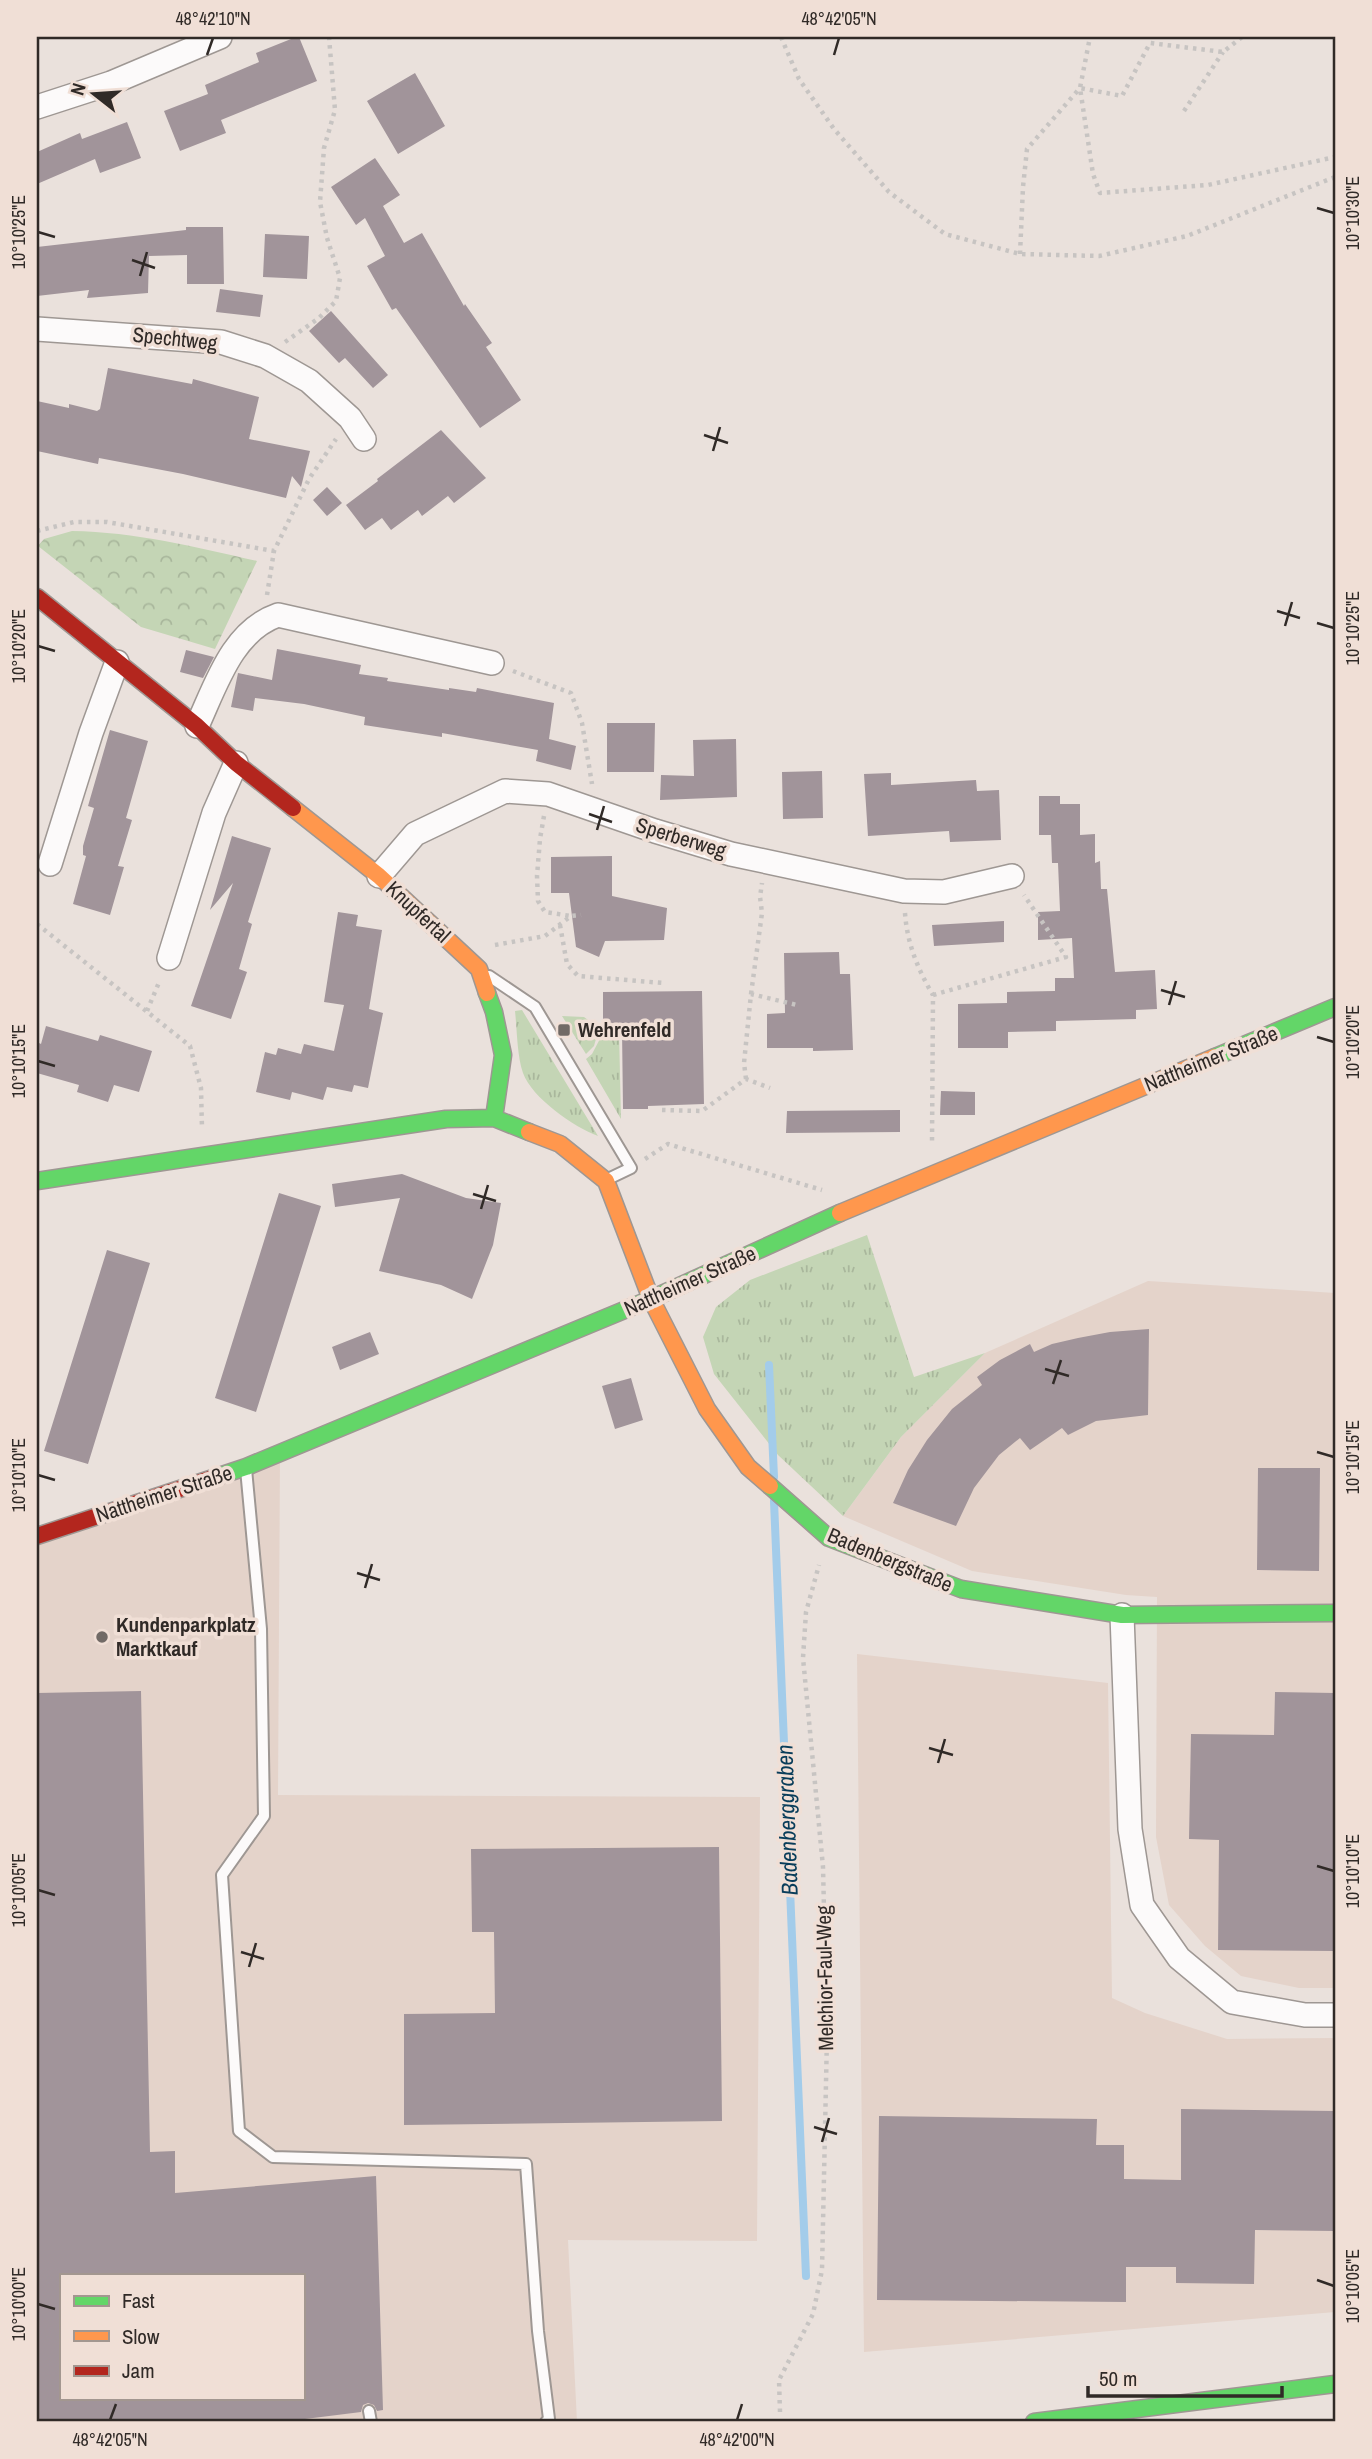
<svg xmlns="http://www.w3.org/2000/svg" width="1372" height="2459" font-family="'Archivo Narrow',sans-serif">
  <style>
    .built { fill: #e4d3ca; fill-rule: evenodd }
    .grass { fill: url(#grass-tufts) }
    .park { fill: url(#park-crowns) }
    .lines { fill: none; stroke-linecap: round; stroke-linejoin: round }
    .stream { stroke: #a3ccea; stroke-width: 8 }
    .building { fill: #a1949a; fill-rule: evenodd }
    .lane-casing { stroke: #9e9793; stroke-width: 14 }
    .street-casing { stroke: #9e9793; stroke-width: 26 }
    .fast-casing { stroke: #9e9793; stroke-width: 19 }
    .slow-casing { stroke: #9e9793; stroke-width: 19 }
    .jam-casing { stroke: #9e9793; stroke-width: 19 }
    .path { stroke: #c7c4c2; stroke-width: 4.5; stroke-dasharray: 3.5 5; stroke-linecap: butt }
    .lane { stroke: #fcfafa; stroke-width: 10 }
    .street { stroke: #fcfafa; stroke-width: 23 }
    .fast { stroke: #63d668; stroke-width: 16 }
    .slow { stroke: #ff974d; stroke-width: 16 }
    .jam { stroke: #b3261e; stroke-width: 16 }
    .ticks { fill: none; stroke: #302a27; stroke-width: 2.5 }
    .poi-dot { fill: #716a66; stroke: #f0dfd6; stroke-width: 2.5 }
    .labels { text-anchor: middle; stroke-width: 7; stroke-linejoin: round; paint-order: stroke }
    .street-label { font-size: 21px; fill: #302a27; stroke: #f0dfd6 }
    .poi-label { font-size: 21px; font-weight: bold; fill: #302a27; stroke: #f0dfd6; text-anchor: start }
    .water-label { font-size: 23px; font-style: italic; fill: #093d5a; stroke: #f0dfd6 }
    .neatline { fill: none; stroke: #302a27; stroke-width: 2.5 }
    .ticks-label { font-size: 18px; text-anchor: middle; fill: #302a27 }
  </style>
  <defs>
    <pattern id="grass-tufts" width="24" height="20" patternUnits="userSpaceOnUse" patternTransform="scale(1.75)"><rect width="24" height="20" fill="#c4d5b5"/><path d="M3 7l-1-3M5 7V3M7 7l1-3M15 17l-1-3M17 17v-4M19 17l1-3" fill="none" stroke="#a9b79c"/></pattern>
    <pattern id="park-crowns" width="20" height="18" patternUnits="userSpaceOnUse" patternTransform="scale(1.75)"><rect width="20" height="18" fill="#c4d5b5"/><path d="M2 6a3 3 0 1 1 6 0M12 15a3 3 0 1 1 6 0" fill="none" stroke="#a9b79c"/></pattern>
  </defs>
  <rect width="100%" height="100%" fill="#eae1dc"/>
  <path class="built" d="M 1148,1281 L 1335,1293 L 1335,1988 L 1299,1988 L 1241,1976 L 1205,1946 L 1169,1905 L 1156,1837 L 1157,1597 L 1126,1595 L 972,1571 L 843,1516 L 901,1437 L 985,1353 Z
    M 280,1453 L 278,1795 L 760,1797 L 757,2241 L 568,2240 L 577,2422 L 37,2422 L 37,1543 ZM 61,2275 L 303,2275 L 303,2398 L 61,2398 Z
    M 857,1654 L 1108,1683 L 1112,1998 L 1145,2013 L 1227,2039 L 1335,2038 L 1335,2312 L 864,2352 Z"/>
  <path class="grass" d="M 522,1010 L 598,1136 C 574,1127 532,1098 523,1073 C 517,1056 517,1029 515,1011 Z
    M 562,1016 L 584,1017 L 599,1028 L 594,1046 L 586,1054 Z
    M 619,1031 L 621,1119 L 586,1059 L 592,1054 L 603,1033 Z
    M 867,1235 L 914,1377 L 985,1353 L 901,1437 L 843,1516 L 778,1455 L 714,1374 L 703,1337 L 716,1307 L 750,1280 Z"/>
  <path class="park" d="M 72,531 C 135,532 196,547 257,561 L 215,649 L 141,627 L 38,546 L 44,539 Z"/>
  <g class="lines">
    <path class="stream" d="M 769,1365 L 774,1477
      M 774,1501 L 806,2276"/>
  </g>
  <path class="building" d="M 296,37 L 299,37 L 317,81 L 221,120 L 226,133 L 180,151 L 164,111 L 208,94 L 205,85 L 259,62 L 256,53 Z
    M 415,73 L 445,126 L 398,154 L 367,101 Z
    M 127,122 L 141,158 L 100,173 L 95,159 L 37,184 L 37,152 L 80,133 L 82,139 Z
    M 375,158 L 400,195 L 383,206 L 404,243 L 422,233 L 464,306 L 465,304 L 492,343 L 486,347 L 521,400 L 480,428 L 396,308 L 392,310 L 367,266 L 385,256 L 365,218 L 356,225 L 331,187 Z
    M 186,227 L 223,227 L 224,284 L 187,284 L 187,255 L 149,256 L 148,293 L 87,298 L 89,290 L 37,296 L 37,247 L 186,230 Z
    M 265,234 L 309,236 L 307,279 L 263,277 Z
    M 220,289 L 263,295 L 260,317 L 216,312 Z
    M 331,311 L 388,375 L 373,388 L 345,358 L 339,363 L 309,331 Z
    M 108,368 L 192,384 L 193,379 L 259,397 L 249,439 L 310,451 L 301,487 L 292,476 L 286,498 L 183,474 L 99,458 L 98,464 L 37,451 L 37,401 L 69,408 L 69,404 L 97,411 L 100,409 Z
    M 441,430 L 486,478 L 454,503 L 448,496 L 422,516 L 418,510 L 391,530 L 382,518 L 365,530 L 346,505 L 378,481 L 377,479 Z
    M 327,487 L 342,503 L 327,516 L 313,500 Z
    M 277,649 L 361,665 L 359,674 L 388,678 L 387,681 L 449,690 L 449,688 L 476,692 L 477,688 L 554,703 L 549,739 L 576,746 L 571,770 L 536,761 L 538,750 L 442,733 L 442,737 L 364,725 L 365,717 L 304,704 L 255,698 L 253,711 L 231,707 L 238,673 L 272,680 Z
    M 186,650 L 214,657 L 203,678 L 180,672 Z
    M 607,723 L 655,723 L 654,772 L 607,772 Z
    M 110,730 L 148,741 L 126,818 L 132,820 L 118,866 L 124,867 L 110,915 L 73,904 L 86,856 L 83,855 L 83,846 L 94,808 L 88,806 Z
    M 736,739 L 737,797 L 660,800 L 661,775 L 694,776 L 693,740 Z
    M 822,771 L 823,818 L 783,819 L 782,772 Z
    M 891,773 L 891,785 L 976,780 L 977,791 L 999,790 L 1001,840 L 950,842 L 949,831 L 868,836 L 864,774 Z
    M 1039,796 L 1060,796 L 1060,804 L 1080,804 L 1080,835 L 1095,834 L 1095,863 L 1100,861 L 1101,889 L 1107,889 L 1115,972 L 1155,970 L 1157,1009 L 1136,1010 L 1136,1019 L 1056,1021 L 1056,1031 L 1008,1032 L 1008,1048 L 958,1048 L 958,1004 L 1007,1003 L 1007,992 L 1055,991 L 1055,978 L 1074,978 L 1072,938 L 1038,940 L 1038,912 L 1060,911 L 1058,863 L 1052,863 L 1051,835 L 1039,835 Z
    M 232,836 L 271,848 L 248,922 L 252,924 L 239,969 L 247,972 L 231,1019 L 191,1006 L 233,883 L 210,910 Z
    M 612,856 L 612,896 L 667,908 L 664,940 L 605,941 L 599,957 L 576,947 L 569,893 L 551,893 L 551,857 Z
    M 338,912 L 358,915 L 356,926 L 382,930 L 369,1009 L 383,1013 L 368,1088 L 354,1085 L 352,1092 L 327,1087 L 323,1100 L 292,1092 L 290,1100 L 256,1092 L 265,1052 L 276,1055 L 278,1048 L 301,1054 L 304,1044 L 334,1051 L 344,1005 L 324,1002 Z
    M 1004,921 L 1004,942 L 934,946 L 932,925 Z
    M 839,952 L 840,974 L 850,974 L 853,1050 L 813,1051 L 813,1048 L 767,1048 L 767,1014 L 785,1013 L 784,953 Z
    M 702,991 L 704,1104 L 648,1106 L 648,1109 L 623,1109 L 622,1029 L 603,1029 L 603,992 Z
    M 46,1026 L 98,1041 L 100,1035 L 152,1051 L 139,1092 L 114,1085 L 108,1102 L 77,1092 L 79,1085 L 37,1073 L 37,1042 L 41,1044 Z
    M 941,1091 L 975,1092 L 975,1115 L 940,1115 Z
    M 900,1110 L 900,1132 L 786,1133 L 787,1111 Z
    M 402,1174 L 466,1198 L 501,1203 L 493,1245 L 472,1299 L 441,1285 L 379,1271 L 400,1198 L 335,1207 L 332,1184 Z
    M 279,1193 L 321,1206 L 256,1412 L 215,1398 Z
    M 107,1250 L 150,1263 L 88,1464 L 44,1451 Z
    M 1149,1329 L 1148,1415 L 1096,1421 L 1068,1435 L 1062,1428 L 1030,1450 L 1020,1438 L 999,1455 L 974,1488 L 956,1526 L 893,1503 L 908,1470 L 927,1440 L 952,1409 L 982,1385 L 977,1377 L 1000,1360 L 1030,1344 L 1034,1352 L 1052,1344 L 1078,1338 L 1110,1332 Z
    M 370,1332 L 379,1354 L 340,1370 L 332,1347 Z
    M 631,1378 L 643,1420 L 615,1429 L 602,1386 Z
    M 1258,1468 L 1320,1468 L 1319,1571 L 1257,1570 Z
    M 141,1691 L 150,2152 L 175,2151 L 175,2193 L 376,2176 L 383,2410 L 377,2411 L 374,2405 L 368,2403 L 363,2405 L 361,2412 L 281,2422 L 37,2422 L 37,1693 ZM 61,2275 L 303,2275 L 303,2398 L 61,2398 Z
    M 1275,1692 L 1335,1693 L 1335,1951 L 1218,1950 L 1219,1840 L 1189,1839 L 1191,1734 L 1274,1735 Z
    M 719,1847 L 722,2121 L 404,2125 L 404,2014 L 495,2013 L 494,1932 L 472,1932 L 471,1849 Z
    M 1181,2109 L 1335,2111 L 1335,2231 L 1255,2230 L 1254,2284 L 1176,2283 L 1176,2267 L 1126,2267 L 1126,2302 L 877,2300 L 879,2116 L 1097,2119 L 1096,2145 L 1124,2145 L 1124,2179 L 1181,2180 Z"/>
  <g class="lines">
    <defs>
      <path id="lane" d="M 489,976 L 535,1007 L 631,1168 L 608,1179
        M 246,1469 L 261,1629 L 264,1816 L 222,1875 L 239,2131 L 273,2157 L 526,2164 L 538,2331 L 549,2419 L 546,2422
        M 369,2411 L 371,2422"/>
      <path id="street" d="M 37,107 L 111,83 L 220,37
        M 37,329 L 221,342 L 265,356 L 309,381 L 350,418 L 364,439
        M 197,726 C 216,685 232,631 278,615 L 492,663
        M 50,864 L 91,733 L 117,662
        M 379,876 L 415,834 L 505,791 L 548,794 L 655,831 L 731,854 L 904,891 L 944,892 L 1012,876
        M 169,958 L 214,813 L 236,763
        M 1122,1615 L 1130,1829 L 1142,1905 L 1179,1958 L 1232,2002 L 1305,2015 L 1335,2015"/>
      <path id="fast" d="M 487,993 L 494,1012 L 503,1055 L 494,1118
        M 1215,1057 L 1335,1007
        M 37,1181 L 446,1119 L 494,1118 L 529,1132
        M 216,1477 L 246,1467 L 651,1299 L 840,1213
        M 770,1486 L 829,1538 L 961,1589 L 1122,1615 L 1335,1613
        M 1034,2422 L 1335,2384"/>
      <path id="slow" d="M 293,808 L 379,876 L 479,969 L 487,993
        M 529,1132 L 560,1144 L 606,1181 L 651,1299 L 707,1409 L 748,1467 L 770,1486
        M 840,1213 L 1215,1057"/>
      <path id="jam" d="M 37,597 L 197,726 L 236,763 L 293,808
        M 37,1536 L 216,1477"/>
    </defs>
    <use href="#lane" class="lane-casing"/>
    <use href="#street" class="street-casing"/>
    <use href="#fast" class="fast-casing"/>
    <use href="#slow" class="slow-casing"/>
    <use href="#jam" class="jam-casing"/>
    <path class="path" d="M 781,37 L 799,79 L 834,129 L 889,192 L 945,234 L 1020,254 L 1099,256 L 1187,236 L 1335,177
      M 1242,37 L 1223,52 L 1150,43 L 1122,96 L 1080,88 L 1093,174 L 1100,193 L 1208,185 L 1335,157
      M 1184,111 L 1223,52
      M 1020,254 L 1023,187 L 1027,149 L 1080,88 L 1090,37
      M 285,342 L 319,318 L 336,301 L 340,278 L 327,238 L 320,202 L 324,148 L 335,110 L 329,37
      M 37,531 L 74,522 L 107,522 L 274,551
      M 267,595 L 274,551 L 309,479 L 336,439
      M 513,671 L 571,693 L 582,723 L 592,784
      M 544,816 L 540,839 L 537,876 L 538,901 L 545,912 L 571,916
      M 905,913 C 907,943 918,970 933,995 L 932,1143
      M 37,924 L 190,1046 L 201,1088 L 202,1129
      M 560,925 L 567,964 L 578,976 L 663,983
      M 495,945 L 545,936 L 571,916 L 581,915
      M 751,994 L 762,913 L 760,897 L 762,883
      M 933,995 L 1066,957 L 1024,895
      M 147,1011 L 160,980
      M 746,1079 L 744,1063 L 751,994 L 797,1005
      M 662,1110 L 702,1111 L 746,1079 L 770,1088
      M 645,1159 L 668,1144 L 822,1190
      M 780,2412 L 779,2380 L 813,2314 L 822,2270 L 827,2036 L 823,1867 L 803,1658 L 806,1612 L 819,1565"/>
    <use href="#lane" class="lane"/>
    <use href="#street" class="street"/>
    <use href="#fast" class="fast"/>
    <use href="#slow" class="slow"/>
    <use href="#jam" class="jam"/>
  </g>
  <path class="ticks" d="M 207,55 L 213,38M 834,55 L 839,38M 1317,208 L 1334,213M 38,232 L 55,237M 132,260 L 155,268M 140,276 L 147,252M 704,435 L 728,443M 713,451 L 720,427M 1277,611 L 1300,618M 1317,623 L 1334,628M 1285,626 L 1292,602M 38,646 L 55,651M 589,814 L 612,822M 597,830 L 604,806M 1161,990 L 1185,997M 1169,1005 L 1176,981M 1317,1037 L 1334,1042M 38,1061 L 55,1066M 473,1194 L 496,1201M 481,1209 L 488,1185M 1045,1369 L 1069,1376M 1053,1384 L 1061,1360M 1317,1452 L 1334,1457M 38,1475 L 55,1480M 357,1573 L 380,1580M 365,1588 L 372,1564M 929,1748 L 953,1755M 938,1763 L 945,1739M 1317,1866 L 1334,1871M 38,1890 L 55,1895M 241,1952 L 264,1959M 249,1967 L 256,1943M 814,2127 L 837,2134M 822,2142 L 829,2118M 1317,2280 L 1334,2286M 38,2304 L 55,2309M 110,2420 L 116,2404M 737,2420 L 742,2404"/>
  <g class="poi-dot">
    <rect x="557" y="1023" width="14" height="14" rx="3.5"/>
    <circle cx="102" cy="1637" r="7"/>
  </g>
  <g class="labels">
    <g class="street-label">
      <text transform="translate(175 339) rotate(6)" y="7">Spechtweg</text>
      <text transform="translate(681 838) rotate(17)" y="7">Sperberweg</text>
      <text transform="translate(418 912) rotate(43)" y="7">Knupfertal</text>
      <text transform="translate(1211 1059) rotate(-22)" y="7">Nattheimer Straße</text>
      <text transform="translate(690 1281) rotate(-24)" y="7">Nattheimer Straße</text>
      <text transform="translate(164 1494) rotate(-18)" y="7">Nattheimer Straße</text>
      <text transform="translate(890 1560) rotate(23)" y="7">Badenbergstraße</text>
      <text transform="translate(825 1978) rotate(-91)" y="7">Melchior-Faul-Weg</text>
    </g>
    <g class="poi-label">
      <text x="578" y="1037">Wehrenfeld</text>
      <text x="116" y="1632">Kundenparkplatz<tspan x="116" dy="24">Marktkauf</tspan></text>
    </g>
    <g class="water-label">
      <text transform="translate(787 1820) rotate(-92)" y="8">Badenberggraben</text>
    </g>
  </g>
  <rect width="1372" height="2459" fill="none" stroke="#f0dfd6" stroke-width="77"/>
  <rect x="60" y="2274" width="245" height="126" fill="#f0dfd6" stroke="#a39790" stroke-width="2"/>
  <rect x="74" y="2296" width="35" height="10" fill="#63d668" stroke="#a39790" stroke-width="2"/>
  <text x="122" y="2308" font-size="21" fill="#302a27">Fast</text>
  <rect x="74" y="2331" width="35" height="10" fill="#ff974d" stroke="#a39790" stroke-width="2"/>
  <text x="122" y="2344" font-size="21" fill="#302a27">Slow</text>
  <rect x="74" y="2366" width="35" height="10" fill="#b3261e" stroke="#a39790" stroke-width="2"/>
  <text x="122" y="2378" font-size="21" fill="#302a27">Jam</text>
  <g transform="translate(94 94) rotate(287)" stroke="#f0dfd6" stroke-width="5" paint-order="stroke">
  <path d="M0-5L12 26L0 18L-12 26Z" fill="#302a27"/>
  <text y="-10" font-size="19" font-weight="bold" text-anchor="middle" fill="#302a27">N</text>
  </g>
  <path d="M1088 2386v10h194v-10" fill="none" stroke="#302a27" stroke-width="3.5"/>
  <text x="1099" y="2386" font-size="21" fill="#302a27" stroke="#f0dfd6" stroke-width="5" paint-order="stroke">50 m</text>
  <rect x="38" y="38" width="1296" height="2382" class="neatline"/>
  <g class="ticks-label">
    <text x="213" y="25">48°42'10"N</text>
    <text x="839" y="25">48°42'05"N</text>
    <text transform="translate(1353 213) rotate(-90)" y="6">10°10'30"E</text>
    <text transform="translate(19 232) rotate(-90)" y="6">10°10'25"E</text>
    <text transform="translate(1353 628) rotate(-90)" y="6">10°10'25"E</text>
    <text transform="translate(19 646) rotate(-90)" y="6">10°10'20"E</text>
    <text transform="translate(1353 1042) rotate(-90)" y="6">10°10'20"E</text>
    <text transform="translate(19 1061) rotate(-90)" y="6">10°10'15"E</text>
    <text transform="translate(1353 1457) rotate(-90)" y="6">10°10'15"E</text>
    <text transform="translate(19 1475) rotate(-90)" y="6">10°10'10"E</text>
    <text transform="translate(1353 1871) rotate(-90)" y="6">10°10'10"E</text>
    <text transform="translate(19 1890) rotate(-90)" y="6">10°10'05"E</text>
    <text transform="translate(1353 2286) rotate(-90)" y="6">10°10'05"E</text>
    <text transform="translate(19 2304) rotate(-90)" y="6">10°10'00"E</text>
    <text x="110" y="2446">48°42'05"N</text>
    <text x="737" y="2446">48°42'00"N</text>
  </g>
</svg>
